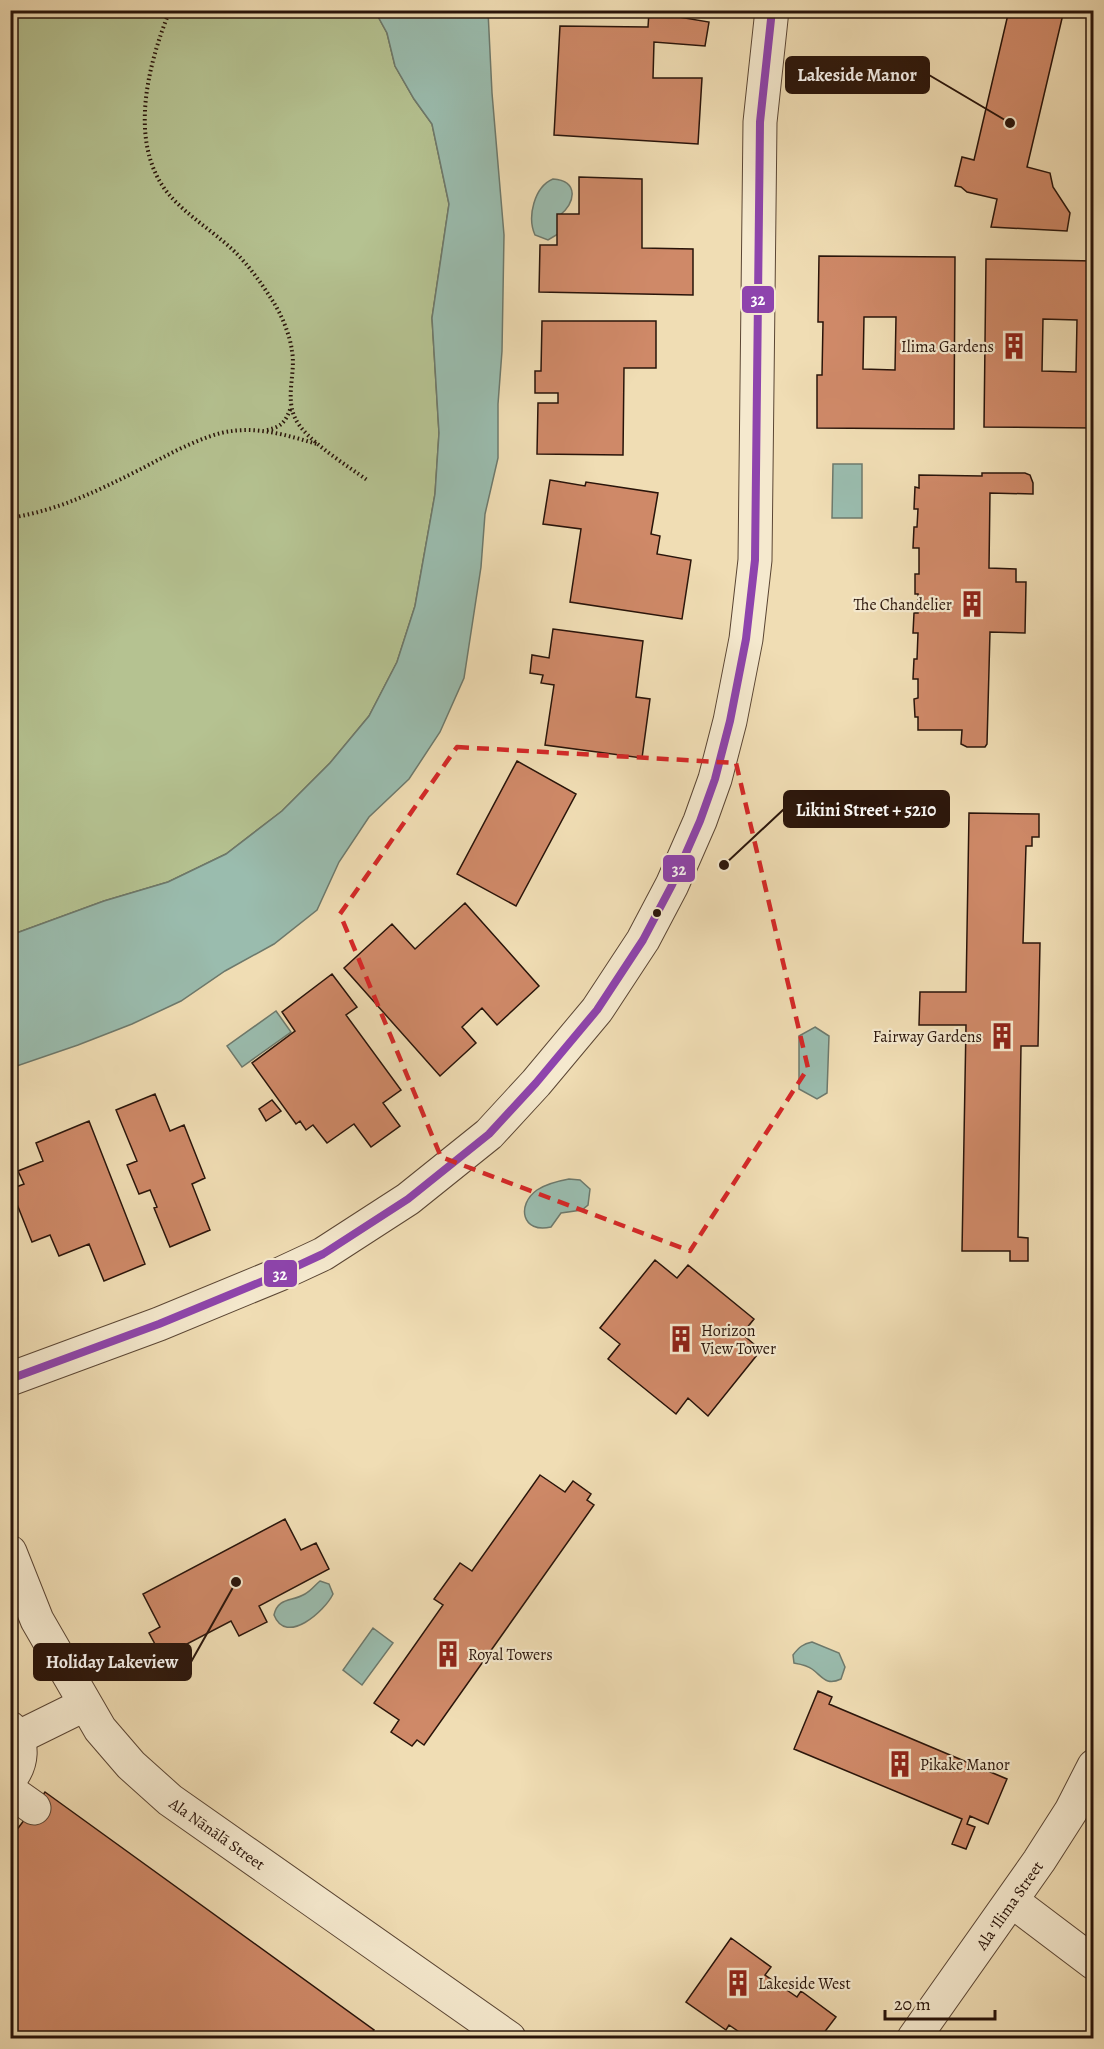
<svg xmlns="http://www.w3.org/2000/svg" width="1104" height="2049" font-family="Alegreya,serif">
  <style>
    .green { fill: #b5c291; stroke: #6f6b4e; stroke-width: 1.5 }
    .water { fill: #9abcae; stroke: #6d796c; stroke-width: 1.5 }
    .building { fill: #cf8968; stroke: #29140a; stroke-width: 1.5; fill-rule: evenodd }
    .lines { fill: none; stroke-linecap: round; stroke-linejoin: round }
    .minor-casing { stroke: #5b4634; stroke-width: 35 }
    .path { stroke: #29140a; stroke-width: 4; stroke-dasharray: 1.5 3; stroke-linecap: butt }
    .minor { stroke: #f5e9ce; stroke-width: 33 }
    .bus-1-casing { stroke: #f5e9ce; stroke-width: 12 }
    .bus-1 { stroke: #8e44ad; stroke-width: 8 }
    .marked { fill: none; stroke: #d62828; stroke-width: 4.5; stroke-dasharray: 12 8; stroke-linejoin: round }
    .bus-dot { fill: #29140a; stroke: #f5e9ce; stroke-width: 2 }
    .labels { text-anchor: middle; stroke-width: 4.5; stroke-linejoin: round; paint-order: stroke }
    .poi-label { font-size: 16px; fill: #29140a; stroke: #f5e9ce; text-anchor: start }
    .street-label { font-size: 16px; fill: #29140a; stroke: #f5e9ce }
    .leader { fill: none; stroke: #29140a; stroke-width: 2 }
    .callout-dot { fill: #29140a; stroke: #f5e9ce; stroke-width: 2 }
    .callout { fill: #29140a; stroke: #29140a; stroke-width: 2 }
    .callout-label { font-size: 18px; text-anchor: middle; font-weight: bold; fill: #fff }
    .line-badge { stroke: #f5e9ce; stroke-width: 2 }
    .badge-label { font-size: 16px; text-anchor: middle; font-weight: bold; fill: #fff }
  </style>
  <rect width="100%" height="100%" fill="#f0ddb4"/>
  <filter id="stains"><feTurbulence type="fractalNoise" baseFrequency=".00333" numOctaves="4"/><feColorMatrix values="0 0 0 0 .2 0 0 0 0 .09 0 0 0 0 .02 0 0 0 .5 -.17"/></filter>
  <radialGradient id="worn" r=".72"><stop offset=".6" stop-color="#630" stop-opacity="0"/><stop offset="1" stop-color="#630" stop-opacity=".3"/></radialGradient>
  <path class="green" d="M 11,11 L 375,11 L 387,33 L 395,66 L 414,99 L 432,124 L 449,204 L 432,318 L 439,433 L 435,494 L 415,606 L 397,662 L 369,716 L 330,763 L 282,811 L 226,854 L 168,882 L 104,901 L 11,935 Z"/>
  <path class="water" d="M 375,11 L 488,11 L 492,93 L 504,235 L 502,351 L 498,404 L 498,458 L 485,514 L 481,567 L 464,678 L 440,732 L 409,779 L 369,817 L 339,862 L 317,910 L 274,944 L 225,971 L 181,1001 L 132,1024 L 78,1045 L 11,1068 L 11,935 L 104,901 L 168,882 L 226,854 L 282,811 L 330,763 L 369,716 L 397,662 L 415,606 L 435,494 L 439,433 L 432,318 L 449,204 L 432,124 L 414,99 L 395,66 L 387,33 Z
    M 553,179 C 579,181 576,203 559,216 L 558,234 L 548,240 L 535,235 C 527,217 534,187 553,179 Z
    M 833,464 L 862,464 L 862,518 L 832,518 Z
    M 276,1011 L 291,1032 L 242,1067 L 227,1046 Z
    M 815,1027 L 829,1036 L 827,1093 L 817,1099 L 799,1089 L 799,1036 Z
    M 569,1179 L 580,1180 L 590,1189 L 588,1205 L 582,1210 L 561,1213 L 551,1227 C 522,1234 516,1205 537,1190 C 546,1184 558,1181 569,1179 Z
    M 320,1581 L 329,1584 L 333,1594 C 325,1611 286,1646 274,1615 C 278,1597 292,1602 305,1594 C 311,1591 315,1585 320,1581 Z
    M 373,1628 L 393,1643 L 362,1685 L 343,1670 Z
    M 812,1642 L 839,1653 L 845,1667 L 841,1679 C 826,1686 823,1677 812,1669 C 807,1665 800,1664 794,1663 L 793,1655 C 799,1647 803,1644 812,1642 Z"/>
  <path class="building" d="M 1009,10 L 1064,10 L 1027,167 L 1050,173 L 1053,187 L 1070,213 L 1067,231 L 991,227 L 997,199 L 967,192 L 961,187 L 955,186 L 962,157 L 974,160 Z
    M 649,12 L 709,22 L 705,46 L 654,42 L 653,78 L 702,78 L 698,144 L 554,135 L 560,26 L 648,27 Z
    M 579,177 L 642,179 L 642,248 L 693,249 L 693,295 L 539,292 L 540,245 L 557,245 L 557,214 L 579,214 Z
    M 819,256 L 955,257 L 954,429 L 817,428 L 817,375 L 822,375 L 823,322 L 818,322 ZM 864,317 L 896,317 L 895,370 L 863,369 Z
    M 986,259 L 1094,261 L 1094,428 L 984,427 ZM 1043,319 L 1077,320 L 1076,372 L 1042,371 Z
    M 542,321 L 656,321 L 656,368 L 624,368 L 623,455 L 537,454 L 538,403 L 558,403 L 558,393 L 535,393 L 535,371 L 541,371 Z
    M 982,473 L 1025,473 L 1030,475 L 1033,483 L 1033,494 L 990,493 L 989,568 L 1016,569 L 1016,582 L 1026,582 L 1025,633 L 990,632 L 987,744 L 985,747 L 967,747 L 961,744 L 962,730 L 918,730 L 918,717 L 915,717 L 914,699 L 918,698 L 918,679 L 913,679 L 914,659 L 917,659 L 918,633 L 913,633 L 914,613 L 918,613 L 918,594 L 915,594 L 915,574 L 919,574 L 919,548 L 913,548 L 914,527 L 917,527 L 918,509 L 914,509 L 915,487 L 919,488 L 919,475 L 982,476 Z
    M 550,480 L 585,486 L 586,482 L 658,493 L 651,534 L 660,536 L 657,554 L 691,560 L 682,619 L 570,602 L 581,529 L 543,524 Z
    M 553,629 L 643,641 L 636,697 L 650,699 L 642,758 L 545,745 L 554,685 L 541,683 L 543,675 L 530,673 L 532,655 L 549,658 Z
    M 517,761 L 576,794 L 516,906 L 457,874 Z
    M 969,813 L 1039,814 L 1039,837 L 1032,837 L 1032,846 L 1026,846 L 1023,943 L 1040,943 L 1038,1046 L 1021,1046 L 1018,1237 L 1028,1238 L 1028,1261 L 1010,1261 L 1010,1251 L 962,1251 L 966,1025 L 919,1025 L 920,992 L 966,992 Z
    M 465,903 L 539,986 L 497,1025 L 482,1008 L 462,1027 L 476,1043 L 440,1076 L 344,968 L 392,924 L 415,949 Z
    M 332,974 L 357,1007 L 346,1015 L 401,1090 L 383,1103 L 400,1126 L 371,1147 L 354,1124 L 327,1143 L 313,1125 L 306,1130 L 300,1121 L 296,1124 L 252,1063 L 295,1031 L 282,1012 Z
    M 155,1094 L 170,1131 L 184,1125 L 205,1178 L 192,1184 L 210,1230 L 170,1247 L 154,1208 L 157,1207 L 150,1190 L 139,1194 L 127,1165 L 137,1161 L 116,1110 Z
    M 272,1100 L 281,1111 L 266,1121 L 259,1109 Z
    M 89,1121 L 145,1264 L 104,1281 L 89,1244 L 59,1256 L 50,1235 L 32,1242 L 11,1189 L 24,1184 L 18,1171 L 43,1161 L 36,1143 Z
    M 655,1260 L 677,1278 L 688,1265 L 754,1319 L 742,1334 L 761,1350 L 708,1416 L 688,1398 L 676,1414 L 608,1359 L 620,1344 L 600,1328 Z
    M 540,1475 L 565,1492 L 573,1481 L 591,1494 L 587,1500 L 594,1505 L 424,1745 L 417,1740 L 412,1746 L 391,1732 L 399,1720 L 374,1703 L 443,1605 L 434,1599 L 460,1563 L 472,1571 Z
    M 285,1519 L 301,1550 L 316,1543 L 329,1569 L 259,1606 L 267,1622 L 239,1636 L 231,1621 L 162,1657 L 149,1633 L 160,1627 L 143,1594 Z
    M 818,1691 L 832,1697 L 829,1704 L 1007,1779 L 988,1824 L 970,1816 L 967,1824 L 975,1827 L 966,1849 L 952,1844 L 962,1819 L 794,1749 Z
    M 45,1792 L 374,2030 L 368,2038 L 10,2038 L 10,1839 Z
    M 731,1938 L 771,1967 L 765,1975 L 797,1997 L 801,1991 L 836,2017 L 820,2038 L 748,2038 L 729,2025 L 726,2030 L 686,2002 Z"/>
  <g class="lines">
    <defs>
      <g id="minor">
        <path d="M 10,1379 L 159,1324 L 280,1274 L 323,1254 L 408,1199 L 489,1134 L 536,1083 L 597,1010 L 643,940 L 672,885 L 700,821 L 715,779 L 730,721 L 746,639 L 755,560 L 760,122 L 772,10"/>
        <path id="s1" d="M 10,1552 L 37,1620 L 100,1729 L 131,1765 L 170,1800 L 509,2038"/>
        <path d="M 10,1728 C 25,1744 22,1764 10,1779"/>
        <path d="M 17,1738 L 84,1705"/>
        <path d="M 10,1791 L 34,1808"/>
        <path d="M 1012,1901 L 1094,1963"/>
        <path d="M 914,2038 L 1039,1861 L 1071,1811 L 1094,1766"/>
      </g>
    </defs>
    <use href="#minor" class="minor-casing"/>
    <path class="path" d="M 170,10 C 146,69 125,154 177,203 C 195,221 218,235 236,253 C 249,266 262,284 272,300 C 281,313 290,335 292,351 C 296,373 285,396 295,418 C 305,440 348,466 367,480
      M 267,430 C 282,427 286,421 291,407
      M 10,518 C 59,510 95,492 139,470 C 164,457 204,434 232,431 C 260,427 290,436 317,444"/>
    <use href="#minor" class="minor"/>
    <defs>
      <path id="bus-1" d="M 10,1379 L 159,1324 L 280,1274 L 323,1254 L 408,1199 L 489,1134 L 536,1083 L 597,1010 L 643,940 L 672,885 L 700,821 L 715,779 L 730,721 L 746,639 L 755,560 L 760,122 L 772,10"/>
    </defs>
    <use href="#bus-1" class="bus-1-casing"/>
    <use href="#bus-1" class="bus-1"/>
  </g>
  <path class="marked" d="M 457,747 L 736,763 L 808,1068 L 690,1251 L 441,1157 L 340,914 Z"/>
  <defs>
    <symbol id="building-bare" viewBox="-9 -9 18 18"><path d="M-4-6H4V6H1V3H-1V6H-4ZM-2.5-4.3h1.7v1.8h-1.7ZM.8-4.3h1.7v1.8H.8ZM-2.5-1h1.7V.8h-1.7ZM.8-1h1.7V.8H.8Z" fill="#8f2418" stroke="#f5e9ce" stroke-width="2.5" paint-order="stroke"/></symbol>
  </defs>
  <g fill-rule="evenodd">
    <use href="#building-bare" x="995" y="327" width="38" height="38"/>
    <use href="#building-bare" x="953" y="585" width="38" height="38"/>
    <use href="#building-bare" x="983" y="1017" width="38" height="38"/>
    <use href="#building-bare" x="662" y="1320" width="38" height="38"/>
    <use href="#building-bare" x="429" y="1635" width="38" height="38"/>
    <use href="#building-bare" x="881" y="1745" width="38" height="38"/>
    <use href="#building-bare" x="719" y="1964" width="38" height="38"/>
  </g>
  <circle class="bus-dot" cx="657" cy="913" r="5"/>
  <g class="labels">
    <g class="poi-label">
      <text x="994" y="352" text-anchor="end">Ilima Gardens</text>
      <text x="952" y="610" text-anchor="end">The Chandelier</text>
      <text x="982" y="1042" text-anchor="end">Fairway Gardens</text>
      <text x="701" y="1336">Horizon<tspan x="701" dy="18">View Tower</tspan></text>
      <text x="468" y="1660">Royal Towers</text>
      <text x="920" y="1770">Pikake Manor</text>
      <text x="758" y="1989">Lakeside West</text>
    </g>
    <g class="street-label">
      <text dy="6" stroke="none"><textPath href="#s1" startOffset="357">Ala Nānālā Street</textPath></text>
      <text transform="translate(1009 1905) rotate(-55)" y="6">Ala ʻIlima Street</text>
    </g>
  </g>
  <path class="leader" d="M1010 123L929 75M724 865L784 809M236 1582L191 1662"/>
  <g class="callout-dot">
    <circle cx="1010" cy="123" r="6"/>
    <circle cx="724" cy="865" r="6"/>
    <circle cx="236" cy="1582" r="6"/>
  </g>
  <g class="callout">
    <rect x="786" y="57" width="143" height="36" rx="6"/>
    <rect x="784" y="791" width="165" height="36" rx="6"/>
    <rect x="34" y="1644" width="157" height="36" rx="6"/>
  </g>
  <g class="callout-label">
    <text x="857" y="81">Lakeside Manor</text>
    <text x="866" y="816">Likini Street + 5210</text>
    <text x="112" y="1668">Holiday Lakeview</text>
  </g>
  <g class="line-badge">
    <rect x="741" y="285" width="34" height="29" rx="6" fill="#8e44ad"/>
    <rect x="662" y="854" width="34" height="29" rx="6" fill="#8e44ad"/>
    <rect x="263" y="1259" width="35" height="29" rx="6" fill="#8e44ad"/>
  </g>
  <g class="badge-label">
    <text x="758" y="305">32</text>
    <text x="679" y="875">32</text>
    <text x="280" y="1280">32</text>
  </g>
  <rect width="1104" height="2049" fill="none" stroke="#f0ddb4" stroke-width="36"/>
  <rect x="12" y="12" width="1080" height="2025" fill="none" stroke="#29140a" stroke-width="3"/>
  <rect x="18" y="18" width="1068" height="2013" fill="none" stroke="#29140a" stroke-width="1.5"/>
  <path d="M885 2010v9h110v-9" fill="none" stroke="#29140a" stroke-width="3"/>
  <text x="894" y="2010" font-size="18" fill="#29140a" stroke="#f5e9ce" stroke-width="4.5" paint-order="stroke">20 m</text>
  <rect width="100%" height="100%" filter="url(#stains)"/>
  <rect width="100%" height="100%" fill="url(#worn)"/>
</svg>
